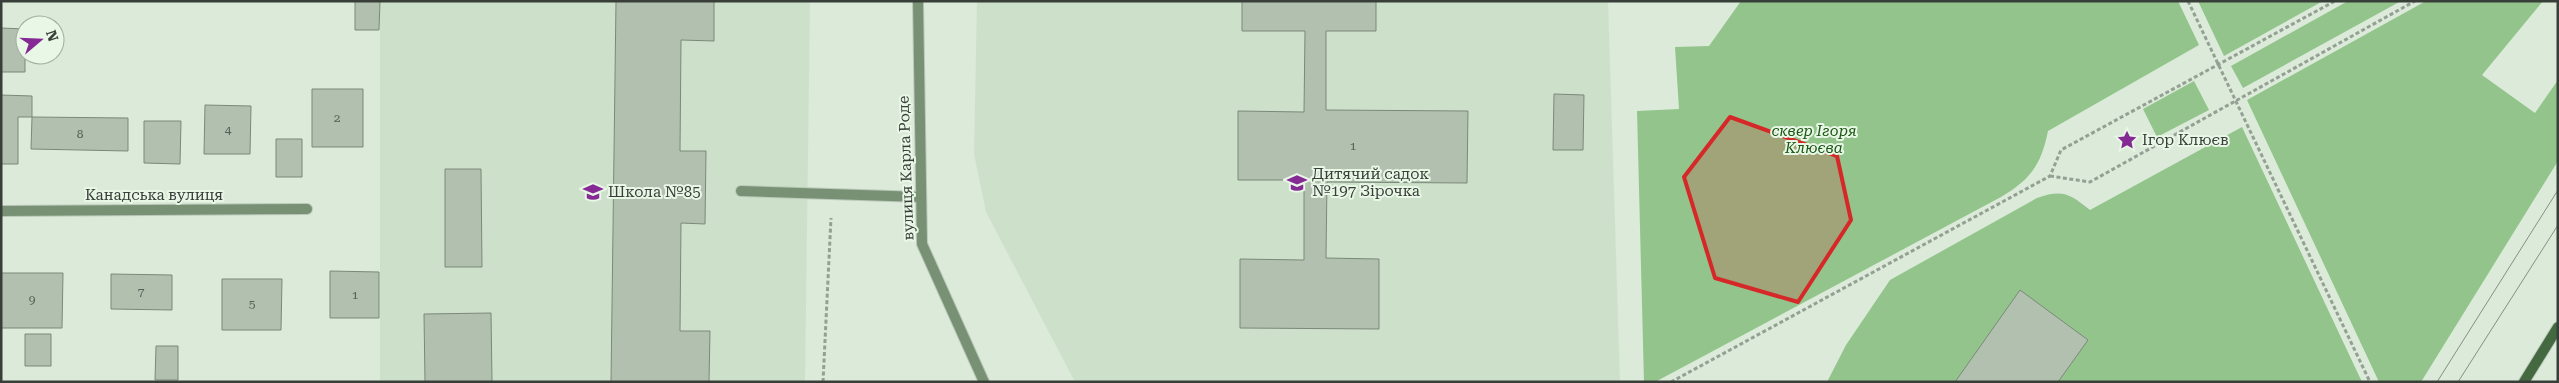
<svg xmlns="http://www.w3.org/2000/svg" width="2559" height="383" font-family="'Roboto Serif',serif">
  <style>
    .built { fill: #cde1ca }
    .green { fill: #93c48c }
    .building { fill: #b2c0b0; stroke: #7b8979 }
    .lines { fill: none; stroke-linecap: round; stroke-linejoin: round }
    .lane-casing { stroke: #bac8b9; stroke-width: 12 }
    .street-casing { stroke: #bac8b9; stroke-width: 12 }
    .secondary-casing { stroke: #bac8b9; stroke-width: 12 }
    .path { stroke: #95a094; stroke-width: 3; stroke-dasharray: 4 2.5; stroke-linecap: butt }
    .lane { stroke: #789174; stroke-width: 10 }
    .street { stroke: #789174; stroke-width: 10 }
    .secondary { stroke: #44683f; stroke-width: 10 }
    .tram { stroke: #869085; stroke-width: 1 }
    .marked { fill: #d62828; fill-opacity: 0.2; stroke: #d62828; stroke-width: 4; stroke-linejoin: round }
    .labels { text-anchor: middle; stroke-width: 4; stroke-linejoin: round; paint-order: stroke }
    .number-label { font-size: 12px; fill: #565e56 }
    .park-label { font-size: 15px; font-style: italic; fill: #1d5715; stroke: #e8f7e6 }
    .poi-label { font-size: 15px; fill: #383e38; stroke: #e8f7e6; text-anchor: start }
    .street-label { font-size: 15px; fill: #383e38; stroke: #e8f7e6 }
  </style>
  <rect width="100%" height="100%" fill="#dbead9"/>
  <path class="built" d="M 380,1 L 810,1 L 805,382 L 380,382 Z
    M 977,1 L 1608,1 L 1620,382 L 1075,382 L 986,212 L 974,154 Z"/>
  <path class="green" d="M 1741,1 L 2178,1 L 2199,45 L 2048,131 C 2041,165 2031,179 2001,197 L 1655,382 L 1644,382 L 1637,111 L 1679,109 L 1675,47 L 1709,46 Z
    M 2198,1 L 2323,1 L 2224,56 Z
    M 2348,1 L 2401,1 L 2243,88 L 2231,66 Z
    M 2426,1 L 2543,1 L 2482,75 L 2535,113 L 2558,80 L 2558,161 L 2421,382 L 2379,382 L 2247,100 Z
    M 2194,81 L 2209,110 L 2157,137 L 2143,109 Z
    M 2242,127 L 2362,382 L 1827,382 L 1846,345 L 1890,280 L 2037,198 C 2063,189 2070,194 2090,210 Z"/>
  <path class="building" d="M 355,1 L 380,1 L 379,30 L 355,30 Z
    M 616,1 L 714,1 L 714,41 L 681,40 L 680,151 L 706,151 L 705,224 L 681,223 L 680,331 L 710,331 L 709,382 L 611,382 Z
    M 1242,1 L 1376,1 L 1376,31 L 1326,31 L 1326,110 L 1468,111 L 1467,183 L 1327,182 L 1326,258 L 1379,259 L 1379,329 L 1240,328 L 1240,259 L 1304,260 L 1304,180 L 1238,180 L 1238,111 L 1304,112 L 1305,31 L 1242,31 Z
    M 1,28 L 25,29 L 25,72 L 1,72 Z
    M 312,89 L 363,89 L 363,147 L 312,147 Z
    M 1554,94 L 1584,95 L 1583,150 L 1553,150 Z
    M 1,95 L 32,96 L 32,117 L 18,117 L 18,164 L 1,164 Z
    M 205,105 L 251,106 L 250,154 L 204,154 Z
    M 32,117 L 128,118 L 128,151 L 31,149 Z
    M 144,121 L 181,121 L 180,164 L 144,163 Z
    M 276,139 L 302,139 L 302,177 L 276,177 Z
    M 445,169 L 481,169 L 482,267 L 445,267 Z
    M 330,271 L 379,272 L 379,318 L 330,318 Z
    M 1,273 L 63,273 L 62,328 L 1,328 Z
    M 111,274 L 172,275 L 172,310 L 111,309 Z
    M 222,279 L 282,279 L 281,330 L 222,330 Z
    M 2020,290 L 2088,340 L 2058,382 L 1955,382 Z
    M 491,313 L 492,382 L 425,382 L 424,314 Z
    M 25,334 L 51,334 L 51,366 L 25,366 Z
    M 156,346 L 178,346 L 178,380 L 155,380 Z"/>
  <g class="lines">
    <defs>
      <path id="lane" d="M 741,191 L 921,197"/>
      <path id="street" d="M 918,1 L 922,244 L 984,382
        M 1,211 L 307,209"/>
      <path id="secondary" d="M 2524,382 L 2558,327"/>
    </defs>
    <use href="#lane" class="lane-casing"/>
    <use href="#street" class="street-casing"/>
    <use href="#secondary" class="secondary-casing"/>
    <path class="path" d="M 2188,1 L 2370,382
      M 2050,176 L 2090,182 L 2415,1
      M 823,382 L 831,218
      M 1671,382 L 2050,176 L 2061,150 L 2335,1"/>
    <use href="#lane" class="lane"/>
    <use href="#street" class="street"/>
    <use href="#secondary" class="secondary"/>
    <path class="tram" d="M 2437,382 L 2558,190
      M 2458,382 L 2558,225"/>
  </g>
  <path class="marked" d="M 1730,117 L 1837,156 L 1851,220 L 1798,302 L 1715,278 L 1684,177 Z"/>
  <defs>
    <symbol id="sight-bare" viewBox="-9 -9 18 18"><path d="M0-6L1.8-2.2L6-1.7L2.9 1.2L3.7 5.4L0 3.3L-3.7 5.4L-2.9 1.2L-6-1.7L-1.8-2.2Z" fill="#852995" stroke="#e8f7e6" stroke-width="2.5" paint-order="stroke"/></symbol>
    <symbol id="school-bare" viewBox="-9 -9 18 18"><path d="M0-5L7-2L0 1L-7-2ZM-4 1L0 2.5L4 1V4Q0 6-4 4Z" fill="#852995" stroke="#e8f7e6" stroke-width="2.5" paint-order="stroke"/></symbol>
  </defs>
  <g fill-rule="evenodd">
    <use href="#sight-bare" x="2113" y="126" width="28" height="28"/>
    <use href="#school-bare" x="1283" y="169" width="28" height="28"/>
    <use href="#school-bare" x="579" y="178" width="28" height="28"/>
  </g>
  <g class="labels">
    <g class="number-label">
      <text x="337" y="122">2</text>
      <text x="228" y="134">4</text>
      <text x="80" y="138">8</text>
      <text x="1353" y="150">1</text>
      <text x="141" y="296">7</text>
      <text x="355" y="299">1</text>
      <text x="32" y="304">9</text>
      <text x="252" y="308">5</text>
    </g>
    <g class="park-label">
      <text x="1814" y="136">сквер Ігоря<tspan x="1814" dy="17">Клюєва</tspan></text>
    </g>
    <g class="poi-label">
      <text x="2142" y="145">Ігор Клюєв</text>
      <text x="1312" y="179">Дитячий садок<tspan x="1312" dy="17">№197 Зірочка</tspan></text>
      <text x="608" y="197">Школа №85</text>
    </g>
    <g class="street-label">
      <text transform="translate(906 168) rotate(-92)" y="5">вулиця Карла Роде</text>
      <text x="154" y="200">Канадська вулиця</text>
    </g>
  </g>
  <rect width="2559" height="383" fill="none" stroke="#383e38" stroke-width="5"/>
  <g transform="translate(40 40) rotate(71)"><circle r="24" fill="#e8f7e6" stroke="#a2ada0"/>
  <path d="M0-4L9 19L0 12L-9 19Z" fill="#852995"/>
  <text y="-8" font-size="14" font-weight="bold" text-anchor="middle" fill="#383e38">N</text>
  </g>
</svg>
